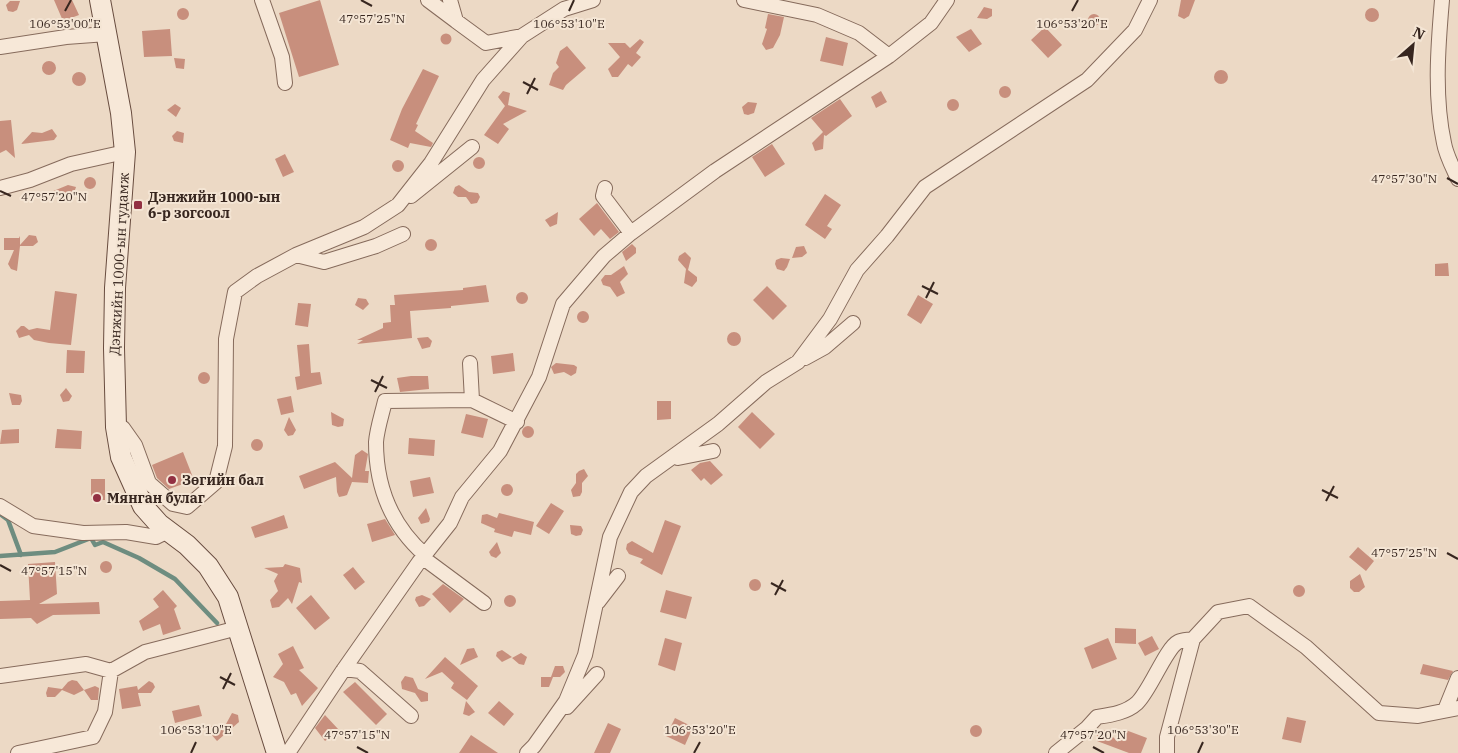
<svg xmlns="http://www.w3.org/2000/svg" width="1458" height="753" font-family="'IBM Plex Serif',serif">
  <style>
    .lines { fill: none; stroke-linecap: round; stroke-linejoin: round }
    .stream { stroke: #6e8d80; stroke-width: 4.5 }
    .building { fill: #c88f7d }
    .minor-casing { stroke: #866b5c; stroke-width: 16 }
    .secondary-casing { stroke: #684c3f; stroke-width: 22 }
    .minor { stroke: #f7e8d8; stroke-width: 14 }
    .secondary { stroke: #f7e8d8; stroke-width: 20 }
    .ticks { fill: none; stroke: #37261f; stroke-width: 2 }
    .poi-dot { fill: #923042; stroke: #f4e5d4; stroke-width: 2 }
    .labels { text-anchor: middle; stroke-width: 4; stroke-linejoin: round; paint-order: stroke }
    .poi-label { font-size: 14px; font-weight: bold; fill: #37261f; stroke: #f4e5d4; text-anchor: start }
    .street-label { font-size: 14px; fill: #37261f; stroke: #f4e5d4 }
    .ticks-label { font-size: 12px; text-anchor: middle; fill: #37261f; stroke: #f4e5d4; stroke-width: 4; stroke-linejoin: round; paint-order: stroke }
  </style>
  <rect width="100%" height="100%" fill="#ecd9c5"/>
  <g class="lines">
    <path class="stream" d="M 0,514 L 8,520 L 21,555
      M 0,556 L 55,552 L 91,538 L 95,545 L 103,542 L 139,558 L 175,579 L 217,623"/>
  </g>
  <path class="building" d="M 54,0 L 72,0 L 79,15 L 63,21 Z
    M 320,0 L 339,65 L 299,77 L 279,13 Z
    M 1181,0 L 1195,0 L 1189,16 L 1184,19 L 1178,16 Z
    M 10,1 L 20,1 L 17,10 L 13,12 L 8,11 L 6,5 Z
    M 984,7 L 992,9 L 992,16 L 987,19 L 977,18 Z
    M177 14a6 6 0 1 1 12 0a6 6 0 1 1-12 0Z
    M1365 15a7 7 0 1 1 14 0a7 7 0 1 1-14 0Z
    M 768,14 L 784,17 L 780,35 L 773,48 L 766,50 L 762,44 L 767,29 L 765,28 Z
    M1088 20a6 6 0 1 1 12 0a6 6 0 1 1-12 0Z
    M 1045,27 L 1062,45 L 1048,58 L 1031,40 Z
    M 170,29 L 172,56 L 144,57 L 142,31 Z
    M 971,29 L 982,44 L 969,52 L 956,37 Z
    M440.5 39a5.5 5.5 0 1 1 11 0a5.5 5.5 0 1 1-11 0Z
    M 826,37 L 848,43 L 843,66 L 820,61 Z
    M 640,39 L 644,42 L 636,53 L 641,57 L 632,67 L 628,64 L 618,77 L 612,77 L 608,69 L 620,57 L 608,43 L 625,43 L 630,48 Z
    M 567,46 L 586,68 L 566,85 L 563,90 L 549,85 L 553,73 L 559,67 L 556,63 L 560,51 Z
    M 174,58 L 185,59 L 184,69 L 176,68 Z
    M42 68a7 7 0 1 1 14 0a7 7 0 1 1-14 0Z
    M 423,69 L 439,76 L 416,124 L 418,125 L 415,131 L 433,143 L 431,147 L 410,143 L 408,148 L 390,140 L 402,109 Z
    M1214 77a7 7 0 1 1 14 0a7 7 0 1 1-14 0Z
    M72 79a7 7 0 1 1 14 0a7 7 0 1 1-14 0Z
    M999 92a6 6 0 1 1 12 0a6 6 0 1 1-12 0Z
    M 503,91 L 510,93 L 508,105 L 527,111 L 503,124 L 509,129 L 498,144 L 484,135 L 505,106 L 498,97 Z
    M 881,91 L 887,102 L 876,108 L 871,97 Z
    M947 105a6 6 0 1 1 12 0a6 6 0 1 1-12 0Z
    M 840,99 L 852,116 L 826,136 L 824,135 L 823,149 L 815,151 L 812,143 L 823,132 L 811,118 Z
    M 748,102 L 757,103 L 754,113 L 748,115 L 744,114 L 742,107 Z
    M 175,104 L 181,108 L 176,117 L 167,110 Z
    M 11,120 L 15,158 L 6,150 L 0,153 L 0,121 Z
    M 52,129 L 57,136 L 54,140 L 21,144 L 32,132 L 42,133 Z
    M 177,131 L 184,133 L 183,143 L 174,141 L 172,136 Z
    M 772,144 L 785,164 L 765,177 L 752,157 Z
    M 285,154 L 294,172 L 283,177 L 275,159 Z
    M473 163a6 6 0 1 1 12 0a6 6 0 1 1-12 0Z
    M392 166a6 6 0 1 1 12 0a6 6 0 1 1-12 0Z
    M84 183a6 6 0 1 1 12 0a6 6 0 1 1-12 0Z
    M 68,185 L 76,187 L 73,196 L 51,192 Z
    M 459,185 L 469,192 L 478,193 L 480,197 L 477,203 L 471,204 L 466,197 L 458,197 L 453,193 L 455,187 Z
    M 825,194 L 841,205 L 827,226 L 832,229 L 825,239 L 805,225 Z
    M 597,203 L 619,232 L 610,239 L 601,229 L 594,236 L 579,219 Z
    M 558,212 L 557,224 L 550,227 L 545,220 Z
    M 29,235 L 36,236 L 38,242 L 33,246 L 20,246 L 17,271 L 11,269 L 8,264 L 14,250 L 4,250 L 4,238 L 19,238 L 20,236 L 20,245 Z
    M425 245a6 6 0 1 1 12 0a6 6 0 1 1-12 0Z
    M 632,244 L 636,248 L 636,253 L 626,261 L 622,252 Z
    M 804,246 L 807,253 L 802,257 L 792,258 L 796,247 Z
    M 685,252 L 691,258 L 688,270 L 697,277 L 697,281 L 692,287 L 684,283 L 686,269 L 678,260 L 679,256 Z
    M 781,258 L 790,259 L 787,267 L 784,271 L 777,269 L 775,264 L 776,260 Z
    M 1448,263 L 1449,276 L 1435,276 L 1435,264 Z
    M 624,266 L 628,274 L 620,282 L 625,293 L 617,297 L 610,287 L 603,285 L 601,280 L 605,275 L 611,275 Z
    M 486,285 L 489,302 L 451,306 L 451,308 L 410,311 L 412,338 L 357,344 L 363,340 L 357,340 L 383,328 L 383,323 L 391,322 L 390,305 L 395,305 L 394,295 L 463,290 L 463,288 Z
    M 767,286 L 787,306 L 773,320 L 753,300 Z
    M 55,291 L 77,294 L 71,345 L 49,343 L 34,340 L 29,335 L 19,338 L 16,331 L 21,326 L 24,326 L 29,330 L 37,328 L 50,330 Z
    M516 298a6 6 0 1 1 12 0a6 6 0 1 1-12 0Z
    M 918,295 L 933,304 L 921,324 L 907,315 Z
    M 358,298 L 366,299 L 369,304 L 363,310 L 355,305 Z
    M 298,303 L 311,304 L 308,327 L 295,325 Z
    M577 317a6 6 0 1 1 12 0a6 6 0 1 1-12 0Z
    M727 339a7 7 0 1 1 14 0a7 7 0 1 1-14 0Z
    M 428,337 L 432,341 L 430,347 L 422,349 L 417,338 Z
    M 309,344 L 311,373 L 320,372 L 322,384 L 297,390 L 295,377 L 300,376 L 297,345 Z
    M 67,350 L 85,351 L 84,373 L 66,373 Z
    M 513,353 L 515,371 L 493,374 L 491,356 Z
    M 556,363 L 574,365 L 577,367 L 576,373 L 571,376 L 564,372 L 554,374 L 551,367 Z
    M198 378a6 6 0 1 1 12 0a6 6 0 1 1-12 0Z
    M 411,376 L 428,376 L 429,389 L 400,392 L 397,378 Z
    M 66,388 L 72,396 L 69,401 L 63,402 L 60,395 Z
    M 9,393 L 21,395 L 22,401 L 20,405 L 12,405 Z
    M 291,396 L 294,412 L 281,415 L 277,399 Z
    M 657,401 L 671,401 L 671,419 L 657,420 Z
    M 331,412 L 344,419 L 343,426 L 338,427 L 332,425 Z
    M 752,412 L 775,434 L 760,449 L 738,427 Z
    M 466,414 L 488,419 L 483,438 L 461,433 Z
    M 289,417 L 296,430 L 293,435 L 288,436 L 284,430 Z
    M522 432a6 6 0 1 1 12 0a6 6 0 1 1-12 0Z
    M 19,429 L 19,443 L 0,444 L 2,430 Z
    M 57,429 L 82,431 L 81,449 L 55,448 Z
    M 409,438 L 435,440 L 434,456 L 408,454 Z
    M251 445a6 6 0 1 1 12 0a6 6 0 1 1-12 0Z
    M 362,450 L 368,454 L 365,471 L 369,471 L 368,483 L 352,482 L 347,495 L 344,496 L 339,497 L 337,492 L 336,477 L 304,489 L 299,476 L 335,462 L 352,478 L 355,455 Z
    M 183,452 L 194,480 L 169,489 L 157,478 L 152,465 Z
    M 710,461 L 723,475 L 711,485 L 704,478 L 701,481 L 691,470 L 700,463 Z
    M 584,469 L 588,476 L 582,483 L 582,492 L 580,496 L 573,497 L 571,490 L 576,483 L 576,474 L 579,471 Z
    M 430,477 L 434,493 L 413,497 L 410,481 Z
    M 91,479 L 105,479 L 105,500 L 91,500 Z
    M501 490a6 6 0 1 1 12 0a6 6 0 1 1-12 0Z
    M 551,503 L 564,511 L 549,534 L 536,526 Z
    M 426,508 L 430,519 L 429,522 L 421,524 L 418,518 Z
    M 499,513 L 534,522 L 531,535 L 514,531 L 512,537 L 494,532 L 495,529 L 481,523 L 482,515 L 487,514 L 497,518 Z
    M 284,515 L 288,528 L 255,538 L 251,527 Z
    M 385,519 L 395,535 L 372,542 L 367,524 Z
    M 665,520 L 681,526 L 662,575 L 640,563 L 643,559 L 629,554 L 626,549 L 627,544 L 632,541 L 653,553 Z
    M 570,525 L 581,526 L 583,530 L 581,535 L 576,536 L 571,534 Z
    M 497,542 L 501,553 L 496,558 L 491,556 L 489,552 Z
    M 1358,547 L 1374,561 L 1366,571 L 1349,557 Z
    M100 567a6 6 0 1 1 12 0a6 6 0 1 1-12 0Z
    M 55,562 L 57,594 L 39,604 L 99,602 L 100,614 L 53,615 L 37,624 L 31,618 L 0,619 L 0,601 L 30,600 L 28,564 Z
    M 285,564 L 300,568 L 302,583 L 299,582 L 292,604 L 288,598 L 279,607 L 272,608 L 270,600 L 278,591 L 274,581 L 278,574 L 264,568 L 283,567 Z
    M 353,567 L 365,582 L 355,590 L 343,575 Z
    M 1360,574 L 1365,587 L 1359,592 L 1354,592 L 1350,588 L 1350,581 Z
    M749 585a6 6 0 1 1 12 0a6 6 0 1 1-12 0Z
    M 443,584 L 464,599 L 450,613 L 432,594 Z
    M1293 591a6 6 0 1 1 12 0a6 6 0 1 1-12 0Z
    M 163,590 L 177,606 L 174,609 L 181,629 L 163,635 L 160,624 L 143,631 L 139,621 L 159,607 L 153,599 Z
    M 666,590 L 692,597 L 686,619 L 660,612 Z
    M 311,595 L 330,618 L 315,630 L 296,608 Z
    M 422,595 L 431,599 L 424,606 L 419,607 L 415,600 L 416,597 Z
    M504 601a6 6 0 1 1 12 0a6 6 0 1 1-12 0Z
    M 1115,628 L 1136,629 L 1136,644 L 1115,643 Z
    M 1152,636 L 1159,649 L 1145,656 L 1138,643 Z
    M 665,638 L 682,643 L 675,671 L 658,665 Z
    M 1108,638 L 1117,659 L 1092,669 L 1084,648 Z
    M 293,646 L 304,668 L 299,670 L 318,688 L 302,706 L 296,693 L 291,695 L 284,682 L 273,677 L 283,664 L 278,654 Z
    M 474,648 L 478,657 L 460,665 L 467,649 Z
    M 502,650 L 512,657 L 502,662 L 496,656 L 497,652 Z
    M 521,653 L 527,657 L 524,665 L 519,664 L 512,658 Z
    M 445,657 L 478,686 L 467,700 L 451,688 L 454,683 L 442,672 L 425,679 Z
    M 1423,664 L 1453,671 L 1448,680 L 1420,674 Z
    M 555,666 L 563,666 L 565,672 L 560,677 L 551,677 Z
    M 405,676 L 413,678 L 418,689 L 428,693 L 428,701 L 421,702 L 415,693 L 402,689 L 401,682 Z
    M 541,677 L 553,677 L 549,687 L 541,687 Z
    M 72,680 L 77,681 L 84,690 L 95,686 L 99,688 L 98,700 L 91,700 L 84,690 L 74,695 L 62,690 L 55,697 L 47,697 L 46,693 L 48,687 L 62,689 L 68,682 Z
    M 149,681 L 153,683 L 155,687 L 151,693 L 138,693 L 141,706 L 122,709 L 119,689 L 137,686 L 138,690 Z
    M 355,682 L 387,714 L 376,725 L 343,692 Z
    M 466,701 L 475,712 L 469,716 L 463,714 Z
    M 499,701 L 514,714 L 504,726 L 488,713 Z
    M 199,705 L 202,716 L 175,723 L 172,711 Z
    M 232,713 L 238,715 L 239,722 L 217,741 L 210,733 L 211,726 L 226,724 Z
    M 325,715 L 339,730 L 325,741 L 315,728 Z
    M 1287,717 L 1306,721 L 1301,743 L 1282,739 Z
    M 675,718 L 693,727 L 685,745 L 666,736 Z
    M 608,723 L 621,729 L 610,753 L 594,753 Z
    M970 731a6 6 0 1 1 12 0a6 6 0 1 1-12 0Z
    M 1123,729 L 1147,738 L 1141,753 L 1129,753 L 1097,741 L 1097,734 L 1103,730 L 1107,731 L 1118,742 Z
    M 471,735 L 498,753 L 459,753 Z"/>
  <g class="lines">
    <defs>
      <path id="minor" d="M 262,0 L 282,57 L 285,83
        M 428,0 L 456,21
        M 450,0 L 456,21 L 486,43 L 522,36
        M 744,0 L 817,15 L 859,33 L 889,56
        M 1442,0 C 1438,46 1434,97 1444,143 C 1446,155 1453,168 1458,179
        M 0,47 L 66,37 L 107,34
        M 0,188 L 30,180 L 71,164 L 125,152
        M 605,188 L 603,196 L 631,233
        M 411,196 L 472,147
        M 296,255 L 324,262 L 376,246 L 403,234
        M 805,358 L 825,347 L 853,323
        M 470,363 L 472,400
        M 117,430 L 123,428 L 135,445 L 149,483 L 173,504 L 187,507 L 216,482 L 225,446 L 226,339 L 235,292 L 257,276 L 296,255 L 364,227 L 398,205 L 431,163 L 483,80 L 522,36 L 564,9 L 593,0
        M 678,458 L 713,451
        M 0,506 L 33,526 L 83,533 L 126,532 L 156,537 L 168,531
        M 425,555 C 391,525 376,487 376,442 C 377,429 382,414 385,401 L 472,400 L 517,422
        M 419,562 L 426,560 L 484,603
        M 598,602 L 618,576
        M 344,669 L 360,671 L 411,716
        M 0,676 L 86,664 L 111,671
        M 567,707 L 597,674
        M 1445,710 L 1458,678
        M 18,753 L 93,737 L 105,712 L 111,671 L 145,652 L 238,628
        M 288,753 L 344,669 L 419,562 L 450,523 L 462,497 L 500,451 L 539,377 L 563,304 L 604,256 L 631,233 L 715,171 L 889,56 L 931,23 L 947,0
        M 527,753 L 534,746 L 566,701 L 585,655 L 610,537 L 631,492 L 646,476 L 718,424 L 766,382 L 798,362 L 830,319 L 857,270 L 887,236 L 925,187 L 1087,80 L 1135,30 L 1150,0
        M 1056,753 L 1087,728 L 1097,717 C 1110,715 1126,713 1137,703 C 1150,691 1166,648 1178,642 C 1182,640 1188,640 1193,639
        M 1167,753 L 1167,737 L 1193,639 L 1218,612 L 1249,606 L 1306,647 L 1379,713 L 1418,716 L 1458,708"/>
      <path id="secondary" d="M 100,0 L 121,113 L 125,152 L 115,288 L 114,348 L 116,427 L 121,457 L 143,506 L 159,524 L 187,545 L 208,566 L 228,597 L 277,753"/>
    </defs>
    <use href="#minor" class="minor-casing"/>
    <use href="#secondary" class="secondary-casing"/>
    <use href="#minor" class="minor"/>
    <use href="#secondary" class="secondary"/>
  </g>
  <path class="ticks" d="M 361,0 L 372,6M 65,11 L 71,0M 569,11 L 574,0M 1072,11 L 1078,0M 523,82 L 538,90M 527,94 L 535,78M 1447,178 L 1458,184M 0,191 L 11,196M 922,286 L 938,294M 926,298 L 934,282M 371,380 L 387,388M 375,392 L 383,376M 1322,490 L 1338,498M 1326,501 L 1334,486M 1447,553 L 1458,559M 0,565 L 11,571M 771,583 L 786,591M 775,595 L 783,580M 220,677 L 235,685M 223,689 L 231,673M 357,747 L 368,753M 1093,747 L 1104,753M 191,753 L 196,742M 694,753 L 700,742M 1198,753 L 1203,742"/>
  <g class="poi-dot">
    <rect x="133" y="200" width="10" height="10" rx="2.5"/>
    <circle cx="172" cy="480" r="5"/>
    <circle cx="97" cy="498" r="5"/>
  </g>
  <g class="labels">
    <g class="poi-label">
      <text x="148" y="202">Дэнжийн 1000-ын<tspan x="148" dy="16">6-р зогсоол</tspan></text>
      <text x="182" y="485">Зөгийн бал</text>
      <text x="107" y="503">Мянган булаг</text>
    </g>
    <g class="street-label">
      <text transform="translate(119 264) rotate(-87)" y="5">Дэнжийн 1000-ын гудамж</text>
    </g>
  </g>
  <g class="ticks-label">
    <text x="372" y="23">47°57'25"N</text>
    <text x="65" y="28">106°53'00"E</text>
    <text x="569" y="28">106°53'10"E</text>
    <text x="1072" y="28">106°53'20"E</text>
    <text x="1404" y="183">47°57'30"N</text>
    <text x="54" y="201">47°57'20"N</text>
    <text x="1404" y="557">47°57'25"N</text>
    <text x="54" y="575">47°57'15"N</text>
    <text x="196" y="734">106°53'10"E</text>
    <text x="700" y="734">106°53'20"E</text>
    <text x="1203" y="734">106°53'30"E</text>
    <text x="357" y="739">47°57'15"N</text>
    <text x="1093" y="739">47°57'20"N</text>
  </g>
  <g transform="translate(1413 45) rotate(27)" stroke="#f4e5d4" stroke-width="4" paint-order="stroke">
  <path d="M0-4L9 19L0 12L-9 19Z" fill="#37261f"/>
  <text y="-8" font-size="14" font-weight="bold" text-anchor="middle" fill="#37261f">N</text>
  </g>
</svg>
